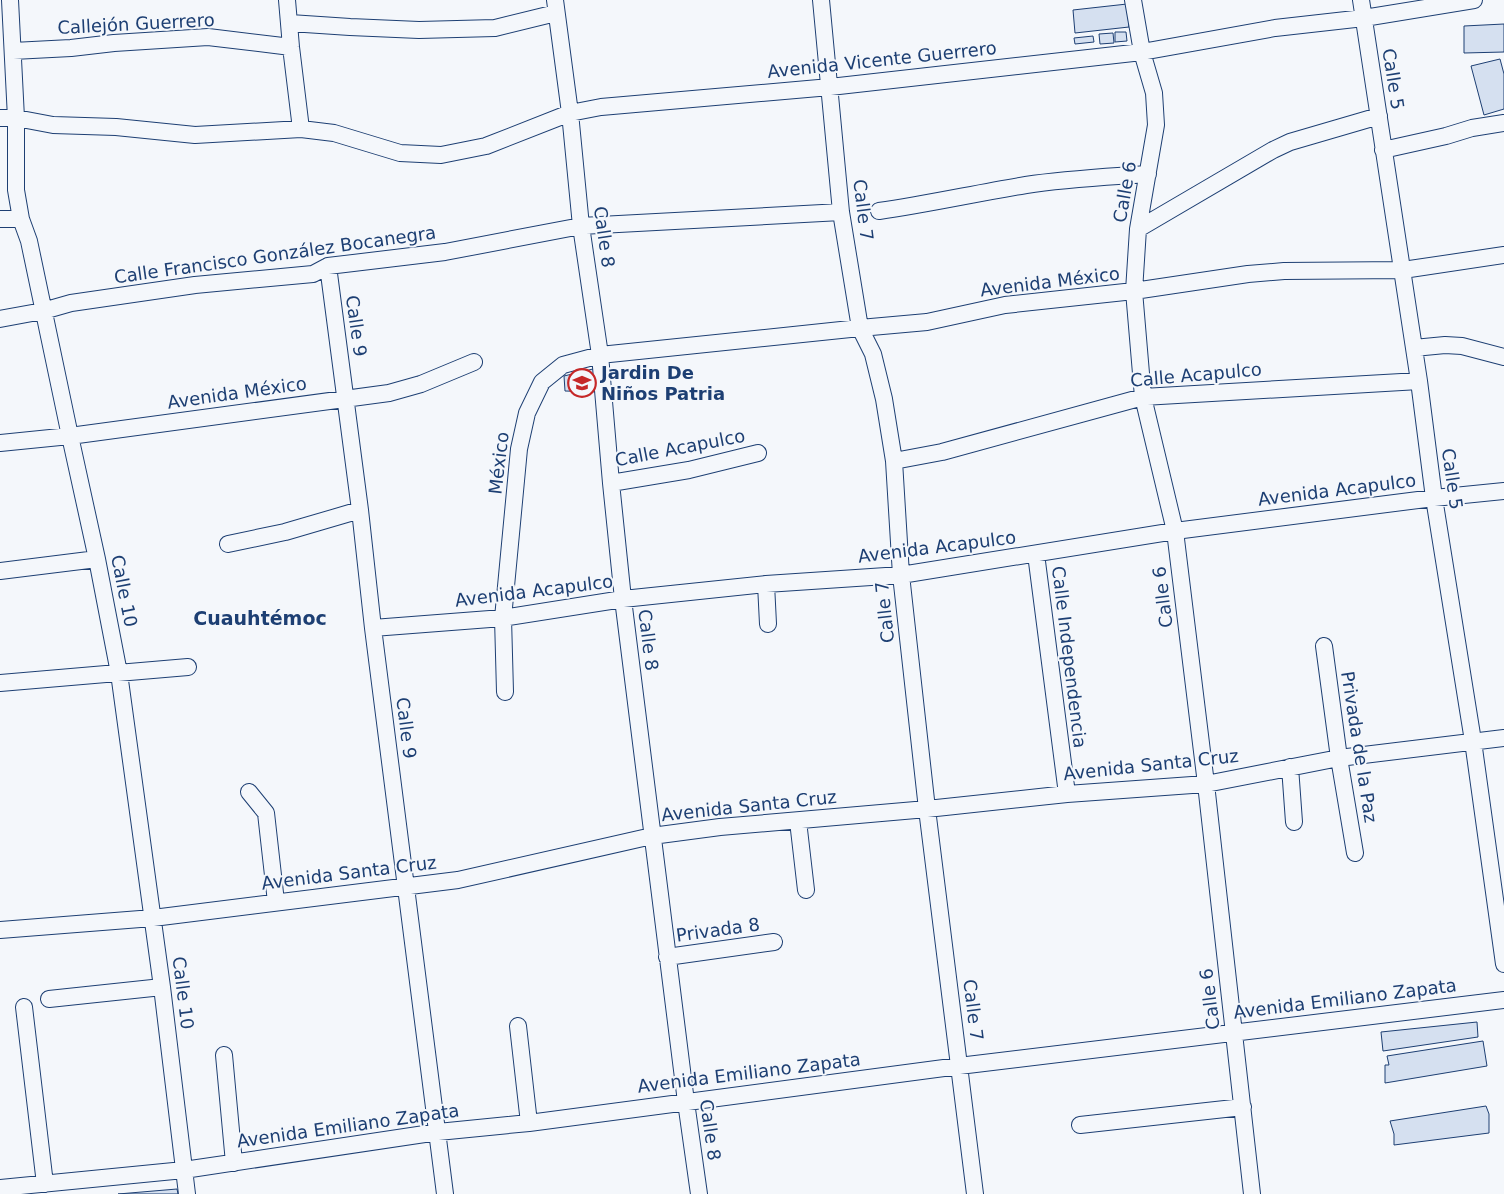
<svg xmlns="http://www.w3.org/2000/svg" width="1504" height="1194" font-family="'DejaVu Sans',sans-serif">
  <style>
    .building { fill: #d5e0f0; stroke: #1d3f73 }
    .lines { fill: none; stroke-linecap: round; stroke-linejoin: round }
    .minor-casing { stroke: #1d3f73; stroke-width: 18 }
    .minor { stroke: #f4f7fb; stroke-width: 16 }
    .labels { text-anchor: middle; stroke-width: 4; stroke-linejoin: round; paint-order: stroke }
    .street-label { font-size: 18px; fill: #1d3f73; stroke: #f4f7fb }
    .poi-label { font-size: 18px; font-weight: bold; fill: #1d3f73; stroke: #f4f7fb; text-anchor: start }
    .neighbourhood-label { font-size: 19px; font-weight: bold; fill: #1d3f73; stroke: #f4f7fb }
  </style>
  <rect width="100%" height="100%" fill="#f4f7fb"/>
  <path class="building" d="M 1127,4 L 1129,27 L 1075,33 L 1073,10 Z
    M 1504,24 L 1504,52 L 1464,53 L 1464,26 Z
    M 1115,32 L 1126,32 L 1127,41 L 1115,42 Z
    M 1113,33 L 1114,43 L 1100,44 L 1099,34 Z
    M 1093,36 L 1094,42 L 1075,44 L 1074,38 Z
    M 1500,59 L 1504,74 L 1504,109 L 1484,115 L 1471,66 Z
    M 597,368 L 599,392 L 565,391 L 564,376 Z
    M 1477,1022 L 1478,1037 L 1383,1051 L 1381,1032 Z
    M 1483,1041 L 1487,1066 L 1385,1083 L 1385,1065 L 1389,1065 L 1387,1056 Z
    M 1486,1106 L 1489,1114 L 1489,1133 L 1394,1145 L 1394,1134 L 1390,1121 Z
    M 177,1189 L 178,1194 L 118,1194 Z"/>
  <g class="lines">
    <defs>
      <path id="minor" d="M 10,0 L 16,118 L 16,190 L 21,219 L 29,241 L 70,436 L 97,559 L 119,673 L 162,987 L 187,1194
        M 287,0 L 291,47 L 301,129
        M 555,0 L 570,113 L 581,226 L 600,355 L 611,483 L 623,599 L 686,1102 L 699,1194
        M 821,0 L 841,212 L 860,328 L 873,354 L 884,399 L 894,461 L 901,575 L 927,809 L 975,1194
        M 1133,0 L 1142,52 L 1154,93 L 1156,125 L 1138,229 L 1134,291 L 1143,397 L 1175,531 L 1206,784 L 1252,1194
        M 1361,0 L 1419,381 L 1434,498 L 1473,741 L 1504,964
        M 290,23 L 350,27 L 419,30 L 495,28 L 556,13
        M 13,51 L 71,48 L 114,43 L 208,37 L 291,47
        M 0,118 L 16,118 L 53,125 L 116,127 L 195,135 L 301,129 L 334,133 L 400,153 L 441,155 L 486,146 L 570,113 L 601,107 L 830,87 L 1142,52 L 1275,28 L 1364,18 L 1474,0
        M 1383,150 L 1446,136 L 1472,128 L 1504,123
        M 879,211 C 928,204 977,193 1026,185 C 1066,179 1108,177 1148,174
        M 0,219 L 21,219
        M 1138,229 L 1273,150 L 1290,142 L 1379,116
        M 328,266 L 360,510 L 373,628 L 445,1194
        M 0,319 L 43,311 L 71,303 L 195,285 L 313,274 L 328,266 L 445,252 L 581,226 L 841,212
        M 1414,348 L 1445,345 L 1462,346 L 1504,357
        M 0,443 L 70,436 L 389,393 L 421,384 L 474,362
        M 894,461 L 942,452 L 1143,397 L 1419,381
        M 611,483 L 689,470 L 758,453
        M 228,544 L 285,532 L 360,510
        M 1036,554 L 1067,794
        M 0,571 L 97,559
        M 766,584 L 768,624
        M 373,628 L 503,618 L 623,599 L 766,584 L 901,575 L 1175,531 L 1434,498 L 1504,491
        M 1324,646 L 1339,758 L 1355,853
        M 0,683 L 188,667
        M 505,692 L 503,618 L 519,449 L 527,413 L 542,382 L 563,365 L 600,355 L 860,328 L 927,322 L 1005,305 L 1134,291 L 1248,274 L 1284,271 L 1403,270 L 1504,255
        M 1290,767 L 1294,822
        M 249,792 L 266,813 L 276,902
        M 798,821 L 806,890
        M 0,930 L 153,918 L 458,880 L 652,836 L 720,827 L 927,809 L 1067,794 L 1206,784 L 1339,758 L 1504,738
        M 667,957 L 774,942
        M 49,999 L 162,987
        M 24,1007 L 45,1184
        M 518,1026 L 529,1123
        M 224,1055 L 234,1163
        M 1080,1125 L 1243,1107
        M 0,1188 L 184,1170 L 438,1132 L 529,1123 L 959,1066 L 1504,1000"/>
    </defs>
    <use href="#minor" class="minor-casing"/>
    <use href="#minor" class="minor"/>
  </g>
  <defs>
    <symbol id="school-ring" viewBox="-11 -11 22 22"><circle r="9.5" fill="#f4f7fb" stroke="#c62828" stroke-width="1.5"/><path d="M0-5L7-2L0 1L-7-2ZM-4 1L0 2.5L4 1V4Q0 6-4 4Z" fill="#c62828"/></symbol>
  </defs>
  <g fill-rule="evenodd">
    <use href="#school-ring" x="566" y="367" width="32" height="32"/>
  </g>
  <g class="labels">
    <g class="street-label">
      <text transform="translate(136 24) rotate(-3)" y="6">Callejón Guerrero</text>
      <text transform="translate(882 60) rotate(-6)" y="6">Avenida Vicente Guerrero</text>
      <text transform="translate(1393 79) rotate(81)" y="6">Calle 5</text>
      <text transform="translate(1125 192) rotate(-80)" y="6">Calle 6</text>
      <text transform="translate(863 210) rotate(83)" y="6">Calle 7</text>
      <text transform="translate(604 237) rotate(82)" y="6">Calle 8</text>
      <text transform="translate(275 255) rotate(-8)" y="6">Calle Francisco González Bocanegra</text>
      <text transform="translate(1050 282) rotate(-7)" y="6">Avenida México</text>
      <text transform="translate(356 326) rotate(82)" y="6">Calle 9</text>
      <text transform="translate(1196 375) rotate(-5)" y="6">Calle Acapulco</text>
      <text transform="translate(237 393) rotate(-8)" y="6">Avenida México</text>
      <text transform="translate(680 448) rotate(-11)" y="6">Calle Acapulco</text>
      <text transform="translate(499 463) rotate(-83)" y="6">México</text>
      <text transform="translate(1452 479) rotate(82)" y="6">Calle 5</text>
      <text transform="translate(1337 490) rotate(-7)" y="6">Avenida Acapulco</text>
      <text transform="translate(937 547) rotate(-7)" y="6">Avenida Acapulco</text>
      <text transform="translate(124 591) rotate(79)" y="6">Calle 10</text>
      <text transform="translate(534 591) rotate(-7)" y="6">Avenida Acapulco</text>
      <text transform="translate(1163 597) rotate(-97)" y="6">Calle 6</text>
      <text transform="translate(885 612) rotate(-96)" y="6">Calle 7</text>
      <text transform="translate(648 640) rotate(83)" y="6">Calle 8</text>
      <text transform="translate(1069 657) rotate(83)" y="6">Calle Independencia</text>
      <text transform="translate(406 728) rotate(83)" y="6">Calle 9</text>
      <text transform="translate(1359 747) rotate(81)" y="6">Privada de la Paz</text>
      <text transform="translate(1151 765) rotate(-6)" y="6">Avenida Santa Cruz</text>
      <text transform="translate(749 806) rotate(-6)" y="6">Avenida Santa Cruz</text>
      <text transform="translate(349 873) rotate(-7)" y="6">Avenida Santa Cruz</text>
      <text transform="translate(718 930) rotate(-8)" y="6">Privada 8</text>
      <text transform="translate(183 993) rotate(83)" y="6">Calle 10</text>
      <text transform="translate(1210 999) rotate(-97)" y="6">Calle 6</text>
      <text transform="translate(1345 999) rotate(-7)" y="6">Avenida Emiliano Zapata</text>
      <text transform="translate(973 1010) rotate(83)" y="6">Calle 7</text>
      <text transform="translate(749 1073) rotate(-7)" y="6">Avenida Emiliano Zapata</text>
      <text transform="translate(348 1126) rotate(-8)" y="6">Avenida Emiliano Zapata</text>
      <text transform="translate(710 1130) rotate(82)" y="6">Calle 8</text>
    </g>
    <g class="poi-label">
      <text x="601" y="379">Jardin De<tspan x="601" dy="21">Niños Patria</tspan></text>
    </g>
    <g class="neighbourhood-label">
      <text x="260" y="625">Cuauhtémoc</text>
    </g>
  </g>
</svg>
